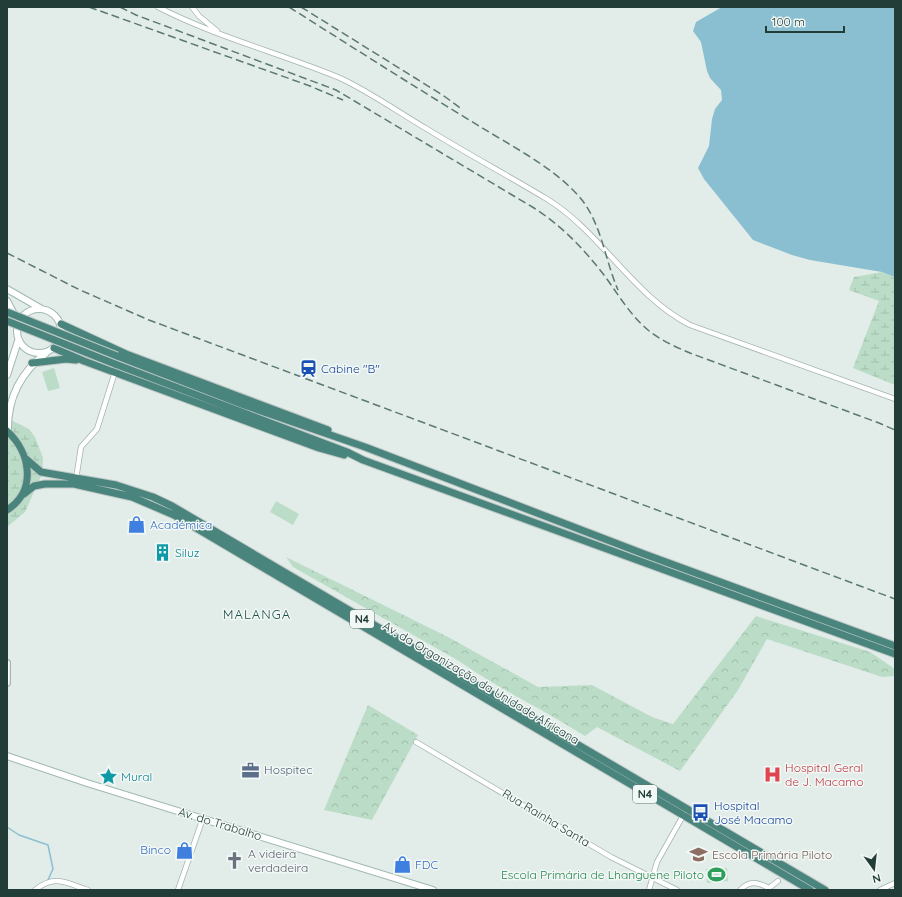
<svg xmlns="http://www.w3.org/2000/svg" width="902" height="897" font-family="Quicksand,sans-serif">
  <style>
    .forest { fill: url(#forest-crowns) }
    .wetland { fill: url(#wetland-marsh) }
    .pitch { fill: #bbddc7 }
    .water { fill: #8abfd1 }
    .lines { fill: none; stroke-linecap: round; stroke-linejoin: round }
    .stream { stroke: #8abfd1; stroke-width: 1.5 }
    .minor-casing { stroke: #a5b4b0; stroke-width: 6 }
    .tertiary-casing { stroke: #a5b4b0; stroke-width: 8 }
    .secondary-casing { stroke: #a0b8b2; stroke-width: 8 }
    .trunk-casing { stroke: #c1c9c7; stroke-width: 9 }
    .minor { stroke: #fff; stroke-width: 4.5 }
    .tertiary { stroke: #fff; stroke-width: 5.5 }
    .secondary { stroke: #fff; stroke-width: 6 }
    .trunk { stroke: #4a857d; stroke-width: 7 }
    .rail { stroke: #5c7873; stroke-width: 1.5; stroke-dasharray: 8 4; stroke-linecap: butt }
    .trunk-bridge-casing { stroke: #c1c9c7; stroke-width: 9; stroke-linecap: butt }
    .trunk-bridge { stroke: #4a857d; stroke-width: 7 }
    .labels { text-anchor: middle; stroke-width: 3; stroke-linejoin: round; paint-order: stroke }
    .shield { fill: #f2f8f6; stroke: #607571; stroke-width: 1 }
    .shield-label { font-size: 11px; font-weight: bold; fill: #223d38 }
    .transit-label { font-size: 12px; fill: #164399; stroke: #f2f8f6; text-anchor: start }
    .shop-label { font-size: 12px; fill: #366cbe; stroke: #f2f8f6; text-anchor: start }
    .culture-label { font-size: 12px; fill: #0d838f; stroke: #f2f8f6; text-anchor: start }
    .street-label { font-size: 12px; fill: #223d38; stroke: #f2f8f6 }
    .health-label { font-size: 12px; fill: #be3a42; stroke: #f2f8f6; text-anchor: start }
    .service-label { font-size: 12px; fill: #4e5e75; stroke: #f2f8f6; text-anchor: start }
    .worship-label { font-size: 12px; fill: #5b616d; stroke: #f2f8f6; text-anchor: start }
    .education-label { font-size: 12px; fill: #785e54; stroke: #f2f8f6; text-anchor: start }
    .leisure-label { font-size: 12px; fill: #27864d; stroke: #f2f8f6; text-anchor: end }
    .neighbourhood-label { font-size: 13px; letter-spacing: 1px; fill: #1e4f48; stroke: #f2f8f6 }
  </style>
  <defs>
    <pattern id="forest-crowns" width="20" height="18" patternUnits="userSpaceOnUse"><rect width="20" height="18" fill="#bbddc7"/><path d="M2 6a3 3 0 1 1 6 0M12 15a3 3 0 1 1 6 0" fill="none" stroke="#a0bfac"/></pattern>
    <pattern id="wetland-marsh" width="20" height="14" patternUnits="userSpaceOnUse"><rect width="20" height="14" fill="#bbddc7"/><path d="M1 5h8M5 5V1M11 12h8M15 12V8" fill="none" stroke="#a0bfac"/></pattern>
  </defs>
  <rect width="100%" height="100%" fill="#e2ece8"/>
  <path class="forest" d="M 286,557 L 448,637 L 538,687 L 592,685 L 652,717 L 673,724 L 756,616 L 870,652 L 895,669 L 895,676 L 882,677 L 767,639 L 738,690 L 680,771 L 597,727 L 585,736 C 544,710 499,689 459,661 L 293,567 Z
    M 368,705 L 418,735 L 372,820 L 324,810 Z"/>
  <path class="wetland" d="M 882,272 L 895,277 L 895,385 L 853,368 L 879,301 L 849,290 L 854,277 Z
    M 7,418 L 29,429 L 35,437 L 43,458 L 42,474 L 25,512 L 7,527 Z"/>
  <path class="pitch" d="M 54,368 L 60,388 L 48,391 L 42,372 Z
    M 276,501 L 299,514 L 293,525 L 270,512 Z
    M 727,868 L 728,881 L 707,883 L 706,869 Z"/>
  <path class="water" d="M 722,7 L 895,7 L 895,277 L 882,272 L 810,260 L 792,255 L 753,240 L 704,179 L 698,168 L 709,146 L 712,119 L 715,109 L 722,100 L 721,90 L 710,78 L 707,71 L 701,42 L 693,31 L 696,22 Z"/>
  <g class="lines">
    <path class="stream" d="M 7,827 L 19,835 L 48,845 L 53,869 L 47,882"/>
    <defs>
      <path id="minor" d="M 158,7 C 216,37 280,53 340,78 C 370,92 398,112 427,129 C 466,153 507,175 547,199 C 602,233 632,295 690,325 L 895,399
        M 192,7 L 199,16 L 217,31
        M 76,479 L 81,447 L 97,429 L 115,372
        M 416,742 L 611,857 L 677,890
        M 35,890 C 55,874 66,883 88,890
        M 178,890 L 203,818
        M 649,890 L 657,862 L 684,814
        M 740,890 C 750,880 757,882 769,888 L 778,881
        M 880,890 L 895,883"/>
      <path id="tertiary" d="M 7,663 L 7,683"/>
      <path id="secondary" d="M 7,289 L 40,308
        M 7,301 L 15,316
        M17 331a22 22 0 1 1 44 0a22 22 0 1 1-44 0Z
        M 7,375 L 18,341
        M 8,432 C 7,400 20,373 46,353
        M 7,756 L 87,783 L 433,890"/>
      <path id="trunk" d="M 61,324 L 126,354 L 328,430
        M 54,348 L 84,361 L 319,448 L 344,455
        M 117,356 L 244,405 L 365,447 L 644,554 L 895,646
        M 32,363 L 66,359 L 76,360
        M 115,364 L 347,452 L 363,460 L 895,654
        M 7,431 C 31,453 37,491 7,510
        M 26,459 L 41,472 L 116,485 L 153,497 L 172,506 L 825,890
        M 24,494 L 34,486 L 45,484 L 74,484 L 132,497 L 174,515 L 810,890"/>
    </defs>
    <use href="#minor" class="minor-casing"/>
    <use href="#tertiary" class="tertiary-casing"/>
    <use href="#secondary" class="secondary-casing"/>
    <use href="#trunk" class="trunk-casing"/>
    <use href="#minor" class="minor"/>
    <use href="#tertiary" class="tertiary"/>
    <use href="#secondary" class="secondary"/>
    <use href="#trunk" class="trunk"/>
    <path class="rail" d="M 89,7 L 310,86 L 343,100
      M 120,7 L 136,15 L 336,90 L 534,208 C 562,226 584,249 604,275 C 618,294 630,315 648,330 C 660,340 676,347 690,353 L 879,423 L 895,430
      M 289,7 C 352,47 415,87 479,126 C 513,147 557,169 582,200 C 602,226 605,260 618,290
      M 301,7 L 444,96 L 463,110
      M 7,253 L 80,290 L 149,320 L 895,599"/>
    <defs>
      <path id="trunk-bridge" d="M 7,312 L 117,356
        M 7,321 L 115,364"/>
    </defs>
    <use href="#trunk-bridge" class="trunk-bridge-casing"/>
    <use href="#trunk-bridge" class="trunk-bridge"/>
  </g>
  <defs>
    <symbol id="station-bare" viewBox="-9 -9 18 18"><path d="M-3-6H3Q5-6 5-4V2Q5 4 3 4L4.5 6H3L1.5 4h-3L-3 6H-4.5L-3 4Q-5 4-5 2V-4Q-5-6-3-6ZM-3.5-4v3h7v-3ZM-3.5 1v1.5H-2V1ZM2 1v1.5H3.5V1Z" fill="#1a4fb4" stroke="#f2f8f6" stroke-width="2.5" paint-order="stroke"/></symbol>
    <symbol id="shop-bare" viewBox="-9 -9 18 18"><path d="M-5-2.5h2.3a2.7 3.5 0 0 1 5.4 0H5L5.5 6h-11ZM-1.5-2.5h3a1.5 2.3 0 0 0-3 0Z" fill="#3f7fe0" stroke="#f2f8f6" stroke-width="2.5" paint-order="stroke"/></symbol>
    <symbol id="building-bare" viewBox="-9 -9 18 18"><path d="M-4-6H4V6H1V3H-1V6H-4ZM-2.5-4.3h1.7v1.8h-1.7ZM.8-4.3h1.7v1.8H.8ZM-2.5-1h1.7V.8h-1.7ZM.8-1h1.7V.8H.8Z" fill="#0f9aa8" stroke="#f2f8f6" stroke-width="2.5" paint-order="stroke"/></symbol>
    <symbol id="office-bare" viewBox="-9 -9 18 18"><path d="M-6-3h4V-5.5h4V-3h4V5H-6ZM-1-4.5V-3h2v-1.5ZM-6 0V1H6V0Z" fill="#5c6f8a" stroke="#f2f8f6" stroke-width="2.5" paint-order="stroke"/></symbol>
    <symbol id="hospital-bare" viewBox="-9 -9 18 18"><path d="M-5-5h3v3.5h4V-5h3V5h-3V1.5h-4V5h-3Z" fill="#e0444e" stroke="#f2f8f6" stroke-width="2.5" paint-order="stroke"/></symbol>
    <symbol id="sight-bare" viewBox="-9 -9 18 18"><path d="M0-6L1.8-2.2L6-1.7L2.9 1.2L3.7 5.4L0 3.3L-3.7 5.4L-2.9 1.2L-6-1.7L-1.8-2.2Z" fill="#0f9aa8" stroke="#f2f8f6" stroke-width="2.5" paint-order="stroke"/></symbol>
    <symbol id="bus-bare" viewBox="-9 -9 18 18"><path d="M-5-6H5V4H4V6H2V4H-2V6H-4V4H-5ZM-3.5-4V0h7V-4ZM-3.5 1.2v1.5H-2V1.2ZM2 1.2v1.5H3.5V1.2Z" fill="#1a4fb4" stroke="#f2f8f6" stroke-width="2.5" paint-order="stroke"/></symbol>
    <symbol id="school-bare" viewBox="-9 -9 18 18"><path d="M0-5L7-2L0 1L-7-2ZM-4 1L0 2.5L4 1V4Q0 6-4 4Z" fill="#8d6e63" stroke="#f2f8f6" stroke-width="2.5" paint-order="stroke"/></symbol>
    <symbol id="church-bare" viewBox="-9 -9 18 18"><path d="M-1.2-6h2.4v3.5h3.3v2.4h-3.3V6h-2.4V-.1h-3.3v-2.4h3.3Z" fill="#6b7280" stroke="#f2f8f6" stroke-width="2.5" paint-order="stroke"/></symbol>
    <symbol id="stadium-bare" viewBox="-9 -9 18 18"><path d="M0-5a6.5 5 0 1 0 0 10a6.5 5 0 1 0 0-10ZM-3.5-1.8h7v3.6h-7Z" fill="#2e9e5b" stroke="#f2f8f6" stroke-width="2.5" paint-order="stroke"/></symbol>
  </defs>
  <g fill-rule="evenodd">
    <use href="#station-bare" x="296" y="356" width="25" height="25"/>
    <use href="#shop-bare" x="124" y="512" width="25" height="25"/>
    <use href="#building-bare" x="150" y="540" width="25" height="25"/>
    <use href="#office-bare" x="238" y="758" width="25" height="25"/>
    <use href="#hospital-bare" x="760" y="762" width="25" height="25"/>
    <use href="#sight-bare" x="96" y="764" width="25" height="25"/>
    <use href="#bus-bare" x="688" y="800" width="25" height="25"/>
    <use href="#shop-bare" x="172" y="838" width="25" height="25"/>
    <use href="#school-bare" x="686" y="842" width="25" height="25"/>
    <use href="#church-bare" x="222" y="848" width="25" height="25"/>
    <use href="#shop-bare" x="390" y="852" width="25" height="25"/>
    <use href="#stadium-bare" x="704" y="862" width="25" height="25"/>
  </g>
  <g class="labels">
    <g class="shield">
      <rect x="350" y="610" width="24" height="18" rx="3"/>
      <rect x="633" y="785" width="24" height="18" rx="3"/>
    </g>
    <g class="shield-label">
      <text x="362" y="623">N4</text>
      <text x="645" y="798">N4</text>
    </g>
    <g class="transit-label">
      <text x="321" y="373">Cabine "B"</text>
      <text x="714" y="810">Hospital<tspan x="714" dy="14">José Macamo</tspan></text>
    </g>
    <g class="shop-label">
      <text x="150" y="529">Académica</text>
      <text x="171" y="854" text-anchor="end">Binco</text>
      <text x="415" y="869">FDC</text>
    </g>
    <g class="culture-label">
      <text x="175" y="557">Siluz</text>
      <text x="121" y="781">Mural</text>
    </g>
    <g class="street-label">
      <text transform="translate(481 683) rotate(31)" y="4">Av. da Organização da Unidade Africana</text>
      <text transform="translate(546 818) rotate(31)" y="4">Rua Rainha Santa</text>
      <text transform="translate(220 824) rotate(17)" y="4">Av. do Trabalho</text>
    </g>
    <g class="health-label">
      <text x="785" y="772">Hospital Geral<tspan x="785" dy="14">de J. Macamo</tspan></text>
    </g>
    <g class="service-label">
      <text x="264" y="774">Hospitec</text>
    </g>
    <g class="worship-label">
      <text x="248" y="858">A videira<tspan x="248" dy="14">verdadeira</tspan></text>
    </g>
    <g class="education-label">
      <text x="712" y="859">Escola Primária Piloto</text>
    </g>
    <g class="leisure-label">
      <text x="704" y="879">Escola Primária de Lhanguene Piloto</text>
    </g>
    <g class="neighbourhood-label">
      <text x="257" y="619">MALANGA</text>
    </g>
  </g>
  <rect width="902" height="897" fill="none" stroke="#223d38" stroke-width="16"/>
  <g transform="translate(874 869) rotate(165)" stroke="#f2f8f6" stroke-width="3" paint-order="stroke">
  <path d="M0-3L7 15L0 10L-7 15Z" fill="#223d38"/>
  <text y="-6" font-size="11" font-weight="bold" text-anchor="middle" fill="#223d38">N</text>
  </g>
  <path d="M766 26v6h78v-6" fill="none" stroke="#223d38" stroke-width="2"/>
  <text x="772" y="26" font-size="12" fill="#223d38" stroke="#f2f8f6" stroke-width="3" paint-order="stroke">100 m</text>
</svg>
